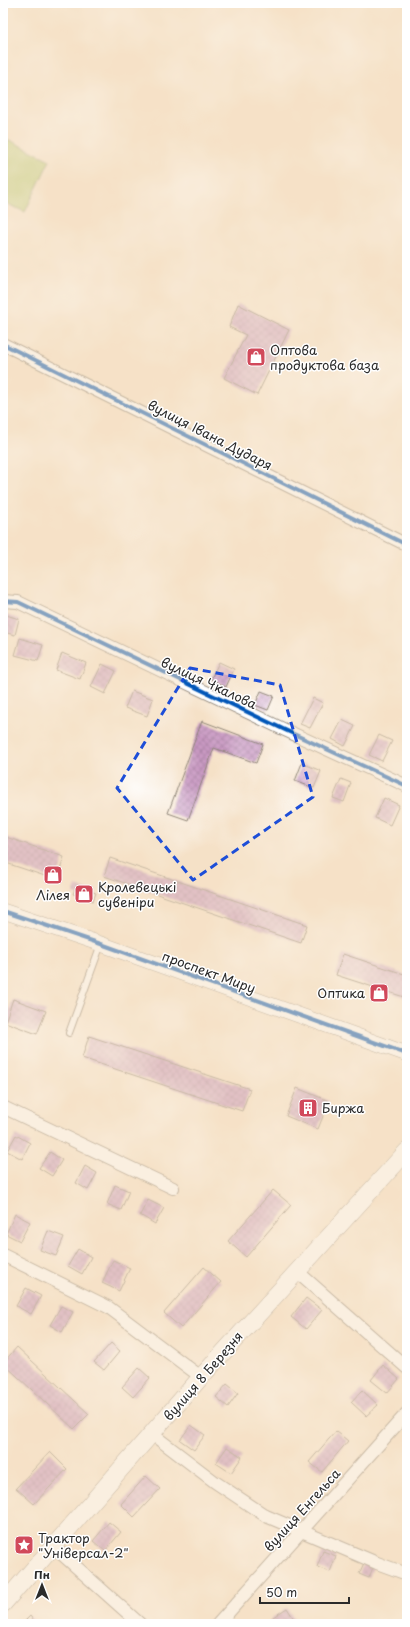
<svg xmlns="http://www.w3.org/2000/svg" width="410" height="1627" font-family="'Playpen Sans',sans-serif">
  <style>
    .grass { fill: #b2c76c; stroke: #6e794c }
    .building { fill: url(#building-cross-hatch) }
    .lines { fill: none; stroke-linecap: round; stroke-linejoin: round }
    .service-casing { stroke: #908679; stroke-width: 8 }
    .minor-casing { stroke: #908679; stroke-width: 14 }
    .tertiary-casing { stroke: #908679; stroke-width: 16 }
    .secondary-casing { stroke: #908679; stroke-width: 18 }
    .service { stroke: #fff; stroke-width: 6 }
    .minor { stroke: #fff; stroke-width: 12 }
    .tertiary { stroke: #fff; stroke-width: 15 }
    .secondary { stroke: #fff; stroke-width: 17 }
    .cycleway-casing { stroke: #fff; stroke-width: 6 }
    .cycleway { stroke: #0057b8; stroke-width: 4 }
    .marked { fill: none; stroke: #1d4ed8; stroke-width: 3; stroke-dasharray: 8 5; stroke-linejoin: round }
    .labels { text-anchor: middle; stroke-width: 3; stroke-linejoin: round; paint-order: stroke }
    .poi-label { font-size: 13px; fill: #2b2b2b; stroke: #fff; text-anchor: start }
    .street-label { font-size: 13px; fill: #2b2b2b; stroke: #fff }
  </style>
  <defs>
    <pattern id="building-cross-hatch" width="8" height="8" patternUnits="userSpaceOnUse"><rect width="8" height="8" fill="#c999c2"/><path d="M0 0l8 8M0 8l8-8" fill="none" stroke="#a37d9e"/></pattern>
  </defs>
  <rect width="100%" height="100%" fill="#fff"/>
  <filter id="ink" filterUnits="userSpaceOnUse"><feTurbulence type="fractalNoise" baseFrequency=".025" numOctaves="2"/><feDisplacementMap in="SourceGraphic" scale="8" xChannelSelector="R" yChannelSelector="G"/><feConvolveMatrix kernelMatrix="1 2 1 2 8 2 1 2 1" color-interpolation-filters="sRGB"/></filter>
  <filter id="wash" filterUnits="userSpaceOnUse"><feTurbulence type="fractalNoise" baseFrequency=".012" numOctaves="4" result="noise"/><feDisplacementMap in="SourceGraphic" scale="16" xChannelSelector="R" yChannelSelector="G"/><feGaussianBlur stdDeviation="0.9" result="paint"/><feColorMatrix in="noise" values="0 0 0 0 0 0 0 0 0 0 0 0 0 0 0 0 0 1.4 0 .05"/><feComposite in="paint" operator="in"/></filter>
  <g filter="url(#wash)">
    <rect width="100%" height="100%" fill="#f5e1c7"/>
    <path class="grass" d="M 3,137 L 50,160 L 25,212 L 3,202 Z"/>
    <g id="blocks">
      <path class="building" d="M 238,304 L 289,330 L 257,395 L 224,378 L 246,335 L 229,327 Z
        M 3,614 L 19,619 L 15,635 L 3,632 Z
        M 20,638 L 43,645 L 38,661 L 15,655 Z
        M 62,653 L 86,663 L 80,679 L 56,670 Z
        M 219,662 L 234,669 L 226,687 L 211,679 Z
        M 102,664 L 116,671 L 105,694 L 91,687 Z
        M 132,691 L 153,699 L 147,716 L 125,708 Z
        M 261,691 L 274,696 L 268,710 L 255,705 Z
        M 313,698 L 323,703 L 310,728 L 300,724 Z
        M 342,720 L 355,726 L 345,746 L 332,739 Z
        M 202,721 L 263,744 L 256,763 L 214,748 L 188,820 L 168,813 Z
        M 379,735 L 392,741 L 382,761 L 369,755 Z
        M 302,763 L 321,771 L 314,788 L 295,781 Z
        M 341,779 L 351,783 L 344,802 L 333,798 Z
        M 384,798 L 399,805 L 390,825 L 375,818 Z
        M 3,836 L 64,857 L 57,880 L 3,862 Z
        M 110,858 L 307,925 L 301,943 L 104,876 Z
        M 76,886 L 96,893 L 93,901 L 73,894 Z
        M 343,954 L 407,975 L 407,998 L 336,975 Z
        M 13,999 L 46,1011 L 37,1034 L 5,1022 Z
        M 89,1036 L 250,1089 L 242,1111 L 82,1058 Z
        M 297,1088 L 329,1101 L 318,1129 L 286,1116 Z
        M 16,1135 L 30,1143 L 22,1159 L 7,1151 Z
        M 50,1152 L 62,1160 L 52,1176 L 39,1168 Z
        M 85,1166 L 97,1173 L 88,1190 L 76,1183 Z
        M 115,1185 L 129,1191 L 121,1210 L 107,1204 Z
        M 273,1190 L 291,1205 L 246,1257 L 228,1241 Z
        M 148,1200 L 164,1208 L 155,1224 L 140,1215 Z
        M 15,1214 L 30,1222 L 20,1241 L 6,1234 Z
        M 48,1231 L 64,1237 L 56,1256 L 40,1250 Z
        M 78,1249 L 91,1257 L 82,1274 L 68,1266 Z
        M 113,1260 L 130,1268 L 119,1291 L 102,1283 Z
        M 204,1267 L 221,1282 L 181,1328 L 164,1313 Z
        M 26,1288 L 41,1296 L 31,1314 L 16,1306 Z
        M 306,1298 L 322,1310 L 306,1329 L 291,1317 Z
        M 61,1306 L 73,1312 L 62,1332 L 50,1325 Z
        M 111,1343 L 120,1351 L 104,1370 L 94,1362 Z
        M 17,1347 L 89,1414 L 74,1429 L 3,1363 Z
        M 383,1365 L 399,1379 L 387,1393 L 371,1380 Z
        M 139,1368 L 150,1378 L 133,1397 L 122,1387 Z
        M 227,1384 L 238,1393 L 228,1407 L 216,1397 Z
        M 362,1390 L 378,1405 L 366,1416 L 351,1402 Z
        M 191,1425 L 205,1435 L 194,1450 L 180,1440 Z
        M 336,1431 L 348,1441 L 322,1472 L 309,1462 Z
        M 227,1447 L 242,1457 L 231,1473 L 216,1463 Z
        M 50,1452 L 67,1469 L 34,1504 L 16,1488 Z
        M 146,1476 L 160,1489 L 134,1517 L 121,1504 Z
        M 109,1522 L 121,1532 L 105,1551 L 93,1541 Z
        M 323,1551 L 336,1556 L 330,1572 L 317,1567 Z
        M 364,1563 L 373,1567 L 369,1578 L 359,1574 Z
        M 287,1608 L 294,1619 L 286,1624 L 273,1624 L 270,1619 Z
        M 30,1616 L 37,1624 L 22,1624 Z"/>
    </g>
  </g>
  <g filter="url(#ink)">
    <use href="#blocks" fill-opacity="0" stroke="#908679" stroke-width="1"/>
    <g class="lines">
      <defs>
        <path id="service" d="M 69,1033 L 101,944"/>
        <path id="minor" d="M 3,344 L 407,545
          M 3,601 L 18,602 L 285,730 L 407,786
          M 3,1107 L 173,1188
          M 3,1255 L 108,1307 L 201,1377
          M 297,1271 L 407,1368
          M 152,1434 L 215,1482 L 266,1516 L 377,1563 L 407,1574
          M 54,1547 L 140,1624
          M 218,1624 L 407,1413"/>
        <path id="tertiary" d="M 3,911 L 101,944 L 407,1054"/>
        <path id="secondary" d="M 3,1604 L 201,1377 L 407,1151"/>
      </defs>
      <use href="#service" class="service-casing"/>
      <use href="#minor" class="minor-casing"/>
      <use href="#tertiary" class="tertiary-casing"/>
      <use href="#secondary" class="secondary-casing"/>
      <use href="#service" class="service"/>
      <use href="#minor" class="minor"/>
      <use href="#tertiary" class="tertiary"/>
      <use href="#secondary" class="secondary"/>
      <defs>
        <path id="cycleway" d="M 3,344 L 407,545
          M 3,601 L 18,602 L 285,730 L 407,786
          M 3,911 L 101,944 L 407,1054"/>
      </defs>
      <use href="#cycleway" class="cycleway-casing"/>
      <use href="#cycleway" class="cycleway"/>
    </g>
  </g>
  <path d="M0 0H410V1627H0ZM 190,668 L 280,685 L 313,797 L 193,880 L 117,788 Z" fill="#f5e1c7" fill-opacity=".55" fill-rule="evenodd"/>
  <path class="marked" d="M 190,668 L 280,685 L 313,797 L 193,880 L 117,788 Z"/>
  <defs>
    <symbol id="shop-square" viewBox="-11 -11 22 22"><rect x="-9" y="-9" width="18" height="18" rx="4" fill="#d1495b" stroke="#fff"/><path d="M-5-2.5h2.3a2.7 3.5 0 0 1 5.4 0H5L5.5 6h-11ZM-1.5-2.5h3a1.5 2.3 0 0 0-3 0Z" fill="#fff"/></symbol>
    <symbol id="building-square" viewBox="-11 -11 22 22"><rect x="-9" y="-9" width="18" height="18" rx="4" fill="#d1495b" stroke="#fff"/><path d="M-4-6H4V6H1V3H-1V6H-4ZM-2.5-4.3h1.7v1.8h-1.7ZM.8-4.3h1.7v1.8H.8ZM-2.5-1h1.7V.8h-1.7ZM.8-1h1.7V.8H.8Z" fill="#fff"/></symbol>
    <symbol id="sight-square" viewBox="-11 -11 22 22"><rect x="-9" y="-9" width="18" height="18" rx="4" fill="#d1495b" stroke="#fff"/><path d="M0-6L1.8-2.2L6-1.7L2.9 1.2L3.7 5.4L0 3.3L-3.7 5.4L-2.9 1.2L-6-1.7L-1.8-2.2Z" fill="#fff"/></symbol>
  </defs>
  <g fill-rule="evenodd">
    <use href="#shop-square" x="245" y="346" width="22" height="22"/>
    <use href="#shop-square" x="42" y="864" width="22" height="22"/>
    <use href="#shop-square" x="73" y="883" width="22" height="22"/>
    <use href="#shop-square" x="368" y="982" width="22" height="22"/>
    <use href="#building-square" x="297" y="1097" width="22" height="22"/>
    <use href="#sight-square" x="13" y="1534" width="22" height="22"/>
  </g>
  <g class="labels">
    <g class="poi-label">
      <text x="270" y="355">Оптова<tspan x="270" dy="15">продуктова база</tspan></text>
      <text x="98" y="892">Кролевецькі<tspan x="98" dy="15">сувеніри</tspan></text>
      <text x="53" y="900" text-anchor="middle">Лілея</text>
      <text x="365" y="998" text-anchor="end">Оптика</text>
      <text x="322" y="1113">Биржа</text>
      <text x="38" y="1543">Трактор<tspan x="38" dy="15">"Універсал-2"</tspan></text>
    </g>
    <g class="street-label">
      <text transform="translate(210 435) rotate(27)" y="5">вулиця Івана Дударя</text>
      <text transform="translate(209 683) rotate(25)" y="5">вулиця Чкалова</text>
      <text transform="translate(209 972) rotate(20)" y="5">проспект Миру</text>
      <text transform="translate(203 1376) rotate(-49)" y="5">вулиця 8 Березня</text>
      <text transform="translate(302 1510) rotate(-48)" y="5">вулиця Енгельса</text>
    </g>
  </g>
  <rect width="410" height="1627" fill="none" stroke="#fff" stroke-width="16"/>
  <g transform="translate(42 1585)" stroke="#ffffff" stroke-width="3" paint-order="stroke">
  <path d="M0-3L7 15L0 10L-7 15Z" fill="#2b2b2b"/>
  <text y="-6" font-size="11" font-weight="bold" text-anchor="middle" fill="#2b2b2b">Пн</text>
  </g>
  <path d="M260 1597v6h89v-6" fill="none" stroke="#2b2b2b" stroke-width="2"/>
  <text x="266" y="1597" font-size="12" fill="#2b2b2b" stroke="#ffffff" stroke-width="3" paint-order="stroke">50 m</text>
</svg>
